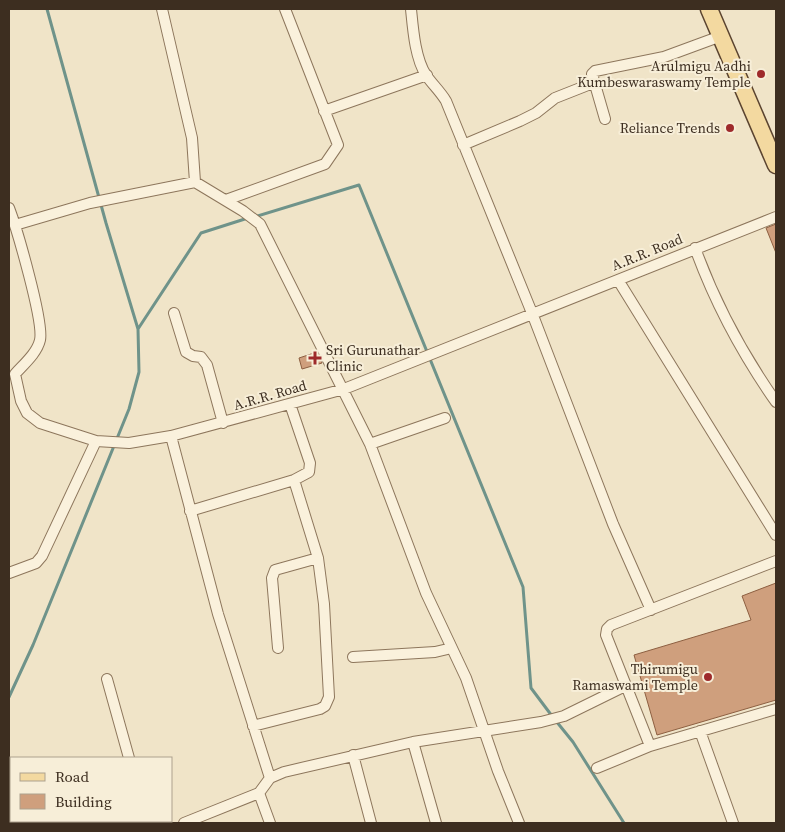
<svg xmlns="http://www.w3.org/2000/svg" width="785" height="832" viewBox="0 0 785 832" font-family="'Source Serif 4',serif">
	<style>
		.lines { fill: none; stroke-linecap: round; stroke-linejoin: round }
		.stream { stroke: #6f938a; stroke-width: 3 }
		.building { fill: #cf9f7d; stroke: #8d5f41 }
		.minor-casing { stroke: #8d765c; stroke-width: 12 }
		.primary-casing { stroke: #5b4430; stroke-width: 19 }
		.minor { stroke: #faf1dc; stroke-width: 10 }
		.primary { stroke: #f3d9a0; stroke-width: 16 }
		.poi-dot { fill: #9e2a2b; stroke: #f7eed8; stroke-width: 2 }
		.labels { text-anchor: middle; stroke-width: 4; stroke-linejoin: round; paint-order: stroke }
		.poi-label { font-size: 14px; fill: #3d2e20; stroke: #f7eed8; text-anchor: end }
		.street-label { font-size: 14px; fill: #3d2e20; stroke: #f7eed8 }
	</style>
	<rect width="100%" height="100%" fill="#f0e4c8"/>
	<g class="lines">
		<path class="stream" d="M 254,217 L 359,185 L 523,587 L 531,688 L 552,716
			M 138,329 L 201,233 L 248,218
			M 9,697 L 33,645 L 129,409 L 139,372 L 138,329 L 106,223 L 47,9
			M 556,721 L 573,742 L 624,823"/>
	</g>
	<path class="building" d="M 776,224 L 776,253 L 766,228 Z
		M 317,352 L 322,363 L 302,369 L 299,358 Z
		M 776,583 L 776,700 L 657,735 L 634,655 L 751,620 L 742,596 Z"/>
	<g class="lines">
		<defs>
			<path id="minor" d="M 162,9 L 192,138 L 195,182 L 243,211 L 260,224 L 370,444 L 426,593 L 466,678 L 498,771 L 519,823
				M 411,9 C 413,29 415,58 426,75 C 432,84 440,91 446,101 L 532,313 L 613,524 L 651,610
				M 324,111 L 427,75
				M 605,119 L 592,74 L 595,71 L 664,57 L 721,36
				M 463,145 L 520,121 L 536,113 L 555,98 L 593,83
				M 226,200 L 325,164 L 338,145 L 285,9
				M 9,208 C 17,229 44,322 40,340 C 37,353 24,364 15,374 L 21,401 L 27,413 L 40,423 L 96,441 L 129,443 L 171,436 L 344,389 L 776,217
				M 15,225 L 90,203 L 195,182
				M 695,248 C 715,303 743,355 776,402
				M 618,280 L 776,535
				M 174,313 L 186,352 L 193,356 L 201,357 L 207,365 L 223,423
				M 171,436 L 218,614 L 270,778
				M 370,444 L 445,418
				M 190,511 L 294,480 L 309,472 L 310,463 L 290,404
				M 776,561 L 611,625 L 607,629 L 606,635 L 650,746 L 776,709
				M 9,573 L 36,563 L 42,556 L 96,441
				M 278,648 L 272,578 L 275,570 L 318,558
				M 353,657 L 435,652 L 452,648
				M 107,679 L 129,758
				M 253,726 L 320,709 L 325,706 L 329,697 L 324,604 L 318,558 L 294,480
				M 700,731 L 733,823
				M 413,742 L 436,823
				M 353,755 L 371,823
				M 597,768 L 650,746
				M 259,793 L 270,823
				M 146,821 L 147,823
				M 184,823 L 259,793 L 270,778 L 284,772 L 413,742 L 541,722 L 564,716 L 625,686"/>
			<path id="primary" d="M 709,9 L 776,165"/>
		</defs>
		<use href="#minor" class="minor-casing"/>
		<use href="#primary" class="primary-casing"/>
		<use href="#minor" class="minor"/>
		<use href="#primary" class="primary"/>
	</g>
	<g class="poi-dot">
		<circle cx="761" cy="74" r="5"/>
		<circle cx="730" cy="128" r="5"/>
		<path d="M312.5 350.5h5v5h5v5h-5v5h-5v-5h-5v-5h5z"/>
		<circle cx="708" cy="677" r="5"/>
	</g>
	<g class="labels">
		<g class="poi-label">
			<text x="751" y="71">Arulmigu Aadhi<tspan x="751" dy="16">Kumbeswaraswamy Temple</tspan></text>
			<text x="720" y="133">Reliance Trends</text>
			<text x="326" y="355" text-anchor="start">Sri Gurunathar<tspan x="326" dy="16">Clinic</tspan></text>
			<text x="698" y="674">Thirumigu<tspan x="698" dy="16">Ramaswami Temple</tspan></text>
		</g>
		<g class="street-label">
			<text transform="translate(647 252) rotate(-22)" y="5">A.R.R. Road</text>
			<text transform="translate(270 395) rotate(-16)" y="5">A.R.R. Road</text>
		</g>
	</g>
	<rect width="785" height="832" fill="none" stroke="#3d2e20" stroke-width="20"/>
	<rect x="10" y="757" width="162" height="65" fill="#f7eed8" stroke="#ada18e"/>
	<rect x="20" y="773" width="25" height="8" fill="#f3d9a0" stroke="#ada18e"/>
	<text x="55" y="782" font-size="15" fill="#3d2e20">Road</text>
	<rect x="20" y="794" width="25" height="15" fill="#cf9f7d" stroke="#ada18e"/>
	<text x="55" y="807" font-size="15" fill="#3d2e20">Building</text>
</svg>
